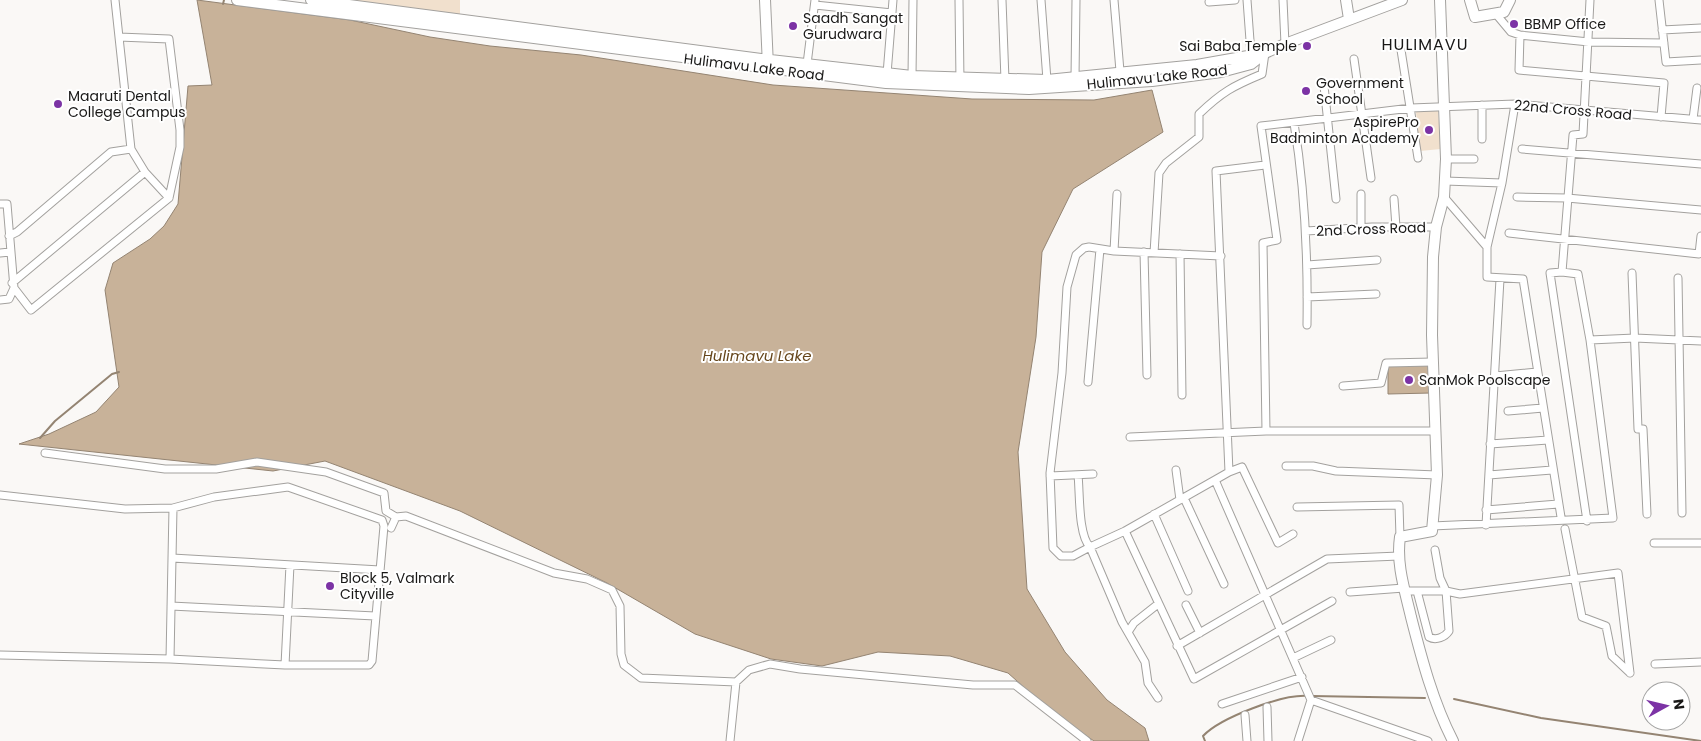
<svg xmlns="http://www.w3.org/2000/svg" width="1701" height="741" viewBox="0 0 1701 741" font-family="Poppins,sans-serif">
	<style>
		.green { fill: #f1e0cd }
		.water { fill: #c8b299; stroke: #948472 }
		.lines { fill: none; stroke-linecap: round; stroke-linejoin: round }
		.stream { stroke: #948472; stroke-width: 2 }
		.street-casing { stroke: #a3a19e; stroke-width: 9 }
		.secondary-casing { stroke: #a3a19e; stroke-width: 12 }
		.street { stroke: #fff; stroke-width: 7 }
		.secondary { stroke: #fff; stroke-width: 10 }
		.poi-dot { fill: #7c33a5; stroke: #fff; stroke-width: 2 }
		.labels { text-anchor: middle; stroke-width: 4; stroke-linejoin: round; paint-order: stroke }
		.poi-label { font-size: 14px; fill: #191817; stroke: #fff; text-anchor: start }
		.street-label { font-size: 14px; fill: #191817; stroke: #fff }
		.water-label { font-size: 15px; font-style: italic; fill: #66461b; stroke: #fff }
		.quarter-label { font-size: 16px; letter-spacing: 1px; fill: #191817; stroke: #fff }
	</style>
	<rect width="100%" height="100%" fill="#faf8f6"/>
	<path class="green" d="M 345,0 L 460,0 L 460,15 Z
		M 1438,110 L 1441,149 L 1420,151 L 1416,112 Z"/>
	<path class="water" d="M 197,0 L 350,20 L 430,37 L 490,46 L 581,55 L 773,85 L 972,99 L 1094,100 L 1152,90 L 1163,132 L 1073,189 L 1042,252 L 1036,337 L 1018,452 L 1027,589 L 1065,652 L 1107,700 L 1145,728 L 1149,741 L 1094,741 L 1053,713 L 1008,673 L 950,656 L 878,652 L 822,666 L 771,659 L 695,634 L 607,583 L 460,511 L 325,461 L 273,471 L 19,444 L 49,434 L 96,412 L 119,387 L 105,290 L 113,263 L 150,239 L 164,226 L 178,204 L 188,86 L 212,85 Z
		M 1430,364 L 1431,393 L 1388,394 L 1388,366 Z"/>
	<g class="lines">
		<path class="stream" d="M 223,4 L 224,0
			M 40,438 L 55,421 L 112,374 L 119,372
			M 1312,696 L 1425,698
			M 1454,699 L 1541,718 L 1701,741
			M 1205,741 L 1203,736 C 1220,718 1282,694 1308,696"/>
		<defs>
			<path id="street" d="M 959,0 L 960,82
				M 1002,0 L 1005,80
				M 1041,0 L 1047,80
				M 1114,0 L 1121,83
				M 1247,0 L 1251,54
				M 1283,0 L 1285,44
				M 1659,0 L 1666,62 L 1701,60
				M 1209,2 L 1235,0
				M 815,5 L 892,13
				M 1496,14 L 1511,32 L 1520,35 L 1589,42 L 1664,43
				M 1662,30 L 1701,28
				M 1520,35 L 1519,70 L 1664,83 L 1661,117
				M 119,37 L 169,39 L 180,130 L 180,147 L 169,198
				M 1401,50 L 1418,158
				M 1354,59 L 1371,178
				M 807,64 L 815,0
				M 887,74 L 893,0
				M 912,76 L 913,0
				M 1075,78 L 1076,0
				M 1324,86 L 1336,199
				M 1515,104 L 1502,183 L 1487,247 L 1487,277 L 1523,279 L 1561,517
				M 1482,105 L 1482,139
				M 1693,119 L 1697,88
				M 1294,123 C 1305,190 1308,257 1307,325
				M 1522,149 L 1701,164
				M 1446,159 L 1474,159
				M 1265,165 L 1216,171 L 1229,472 L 1125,531 L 1194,679 L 1332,601
				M 1445,181 L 1502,183
				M 1444,197 L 1487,247
				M 1517,197 L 1567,198 L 1701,210
				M 1394,199 L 1396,227
				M 0,204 L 7,204 L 14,288 L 9,299 L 0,300
				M 1361,228 L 1361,194
				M 1306,231 L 1372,227 L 1436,227
				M 1509,233 L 1699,254 L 1701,236
				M 9,236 L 17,232 L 111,152 L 131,149
				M 1114,251 L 1117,194
				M 1144,252 L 1147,375
				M 0,253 L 10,252
				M 1154,253 L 1159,173 L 1166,163 L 1199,137 L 1199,114 C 1222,92 1233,86 1262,74 L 1265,53
				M 1180,254 L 1182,395
				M 1307,265 L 1377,260
				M 1562,272 L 1550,273 L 1587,521
				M 1632,273 L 1638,429 L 1643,429 L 1647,514
				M 1678,278 L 1682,513
				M 12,283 L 145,172
				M 14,288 L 31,310 L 169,198 L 145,172 L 131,149 L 115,0
				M 1307,297 L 1376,294
				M 1590,340 L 1635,338 L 1701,341
				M 1495,376 L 1537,372
				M 1088,382 L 1100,249
				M 1343,386 L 1381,383 L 1386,363 L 1433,362
				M 1508,411 L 1543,408
				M 1266,431 L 1263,243 L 1277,240 L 1261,126 L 1411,108 L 1515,104 L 1701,120
				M 1130,437 L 1266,431 L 1435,431
				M 1490,444 L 1548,440
				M 45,453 L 165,469 L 216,469 L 257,462 L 326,472 L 384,493 L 386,511 L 396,517
				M 1286,466 L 1313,466 L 1336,471 L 1437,475
				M 1176,470 L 1180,500
				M 1229,472 L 1242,467 L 1278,543 L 1293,534
				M 1078,475 C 1080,493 1078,535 1090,547 L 1073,556 L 1061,556 L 1053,548 L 1050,473 L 1062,373 L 1067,287 L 1076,255 L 1084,248 L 1089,247 L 1114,251 L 1221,256
				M 1489,475 L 1552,470
				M 1050,476 L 1093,474
				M 1215,480 L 1311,700 L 1298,741
				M 0,495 L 125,509 L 173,508 L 170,659
				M 1184,498 L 1224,584
				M 1297,507 L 1399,505 L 1400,537
				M 1486,510 L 1558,504
				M 1154,514 L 1188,591
				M 1486,525 L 1500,279
				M 1432,526 L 1613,518 L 1590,340 L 1578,274 L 1562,272 L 1573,135 L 1583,134 L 1590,0
				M 391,528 L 396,517 L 406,516 L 554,573 L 587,579 L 612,590 L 620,606 L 621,654 L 624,665 L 641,678 L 736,682 L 749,670 L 770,664 L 800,669 L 973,685 L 1015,685 L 1087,741
				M 1565,529 L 1582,617 L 1606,626 L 1612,656 L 1630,673
				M 1125,531 L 1090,547 L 1122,622 L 1145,662 L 1148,683 L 1158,698
				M 1654,543 L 1701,543
				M 1435,550 L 1440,578 L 1446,591 L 1460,594 L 1618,573 L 1630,673
				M 172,558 L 380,570
				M 1405,591 L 1446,591 L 1449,631 C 1445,637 1436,641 1429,637 L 1417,591
				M 1350,592 L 1404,588
				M 1186,605 L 1200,633
				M 171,606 L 375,616
				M 1128,632 L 1134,623 L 1158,604
				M 1177,646 L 1327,559 L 1399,556
				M 0,655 L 170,659 L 285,665 L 369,665 L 372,661 L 384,526 L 382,520 L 288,487 L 214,497 L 173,508
				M 1293,658 L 1331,640
				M 1655,664 L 1701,662
				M 285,665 L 290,565
				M 1311,700 L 1428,741
				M 1222,704 L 1302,677
				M 1267,707 L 1268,741
				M 1245,715 L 1247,741
				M 730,741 L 736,682"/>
			<path id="secondary" d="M 237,0 L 886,83 L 1029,89 L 1152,81 L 1221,72 L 1251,64 L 1265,53 L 1285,44 L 1402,0
				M 311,0 L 761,59 L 912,76 L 1047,80 L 1197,65 L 1265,53
				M 765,0 L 768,66
				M 1346,0 L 1349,19
				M 1440,0 L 1446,159 L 1444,197 L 1436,227 L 1433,257 L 1432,335 L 1437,475 L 1432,531 L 1400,537 C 1396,564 1405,591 1411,617 C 1422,660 1433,702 1453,741
				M 1470,0 L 1475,17 L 1504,12 L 1510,0"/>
		</defs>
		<use href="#street" class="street-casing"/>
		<use href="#secondary" class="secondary-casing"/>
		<use href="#street" class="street"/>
		<use href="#secondary" class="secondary"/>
	</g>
	<g class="poi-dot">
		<circle cx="1514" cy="24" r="5"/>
		<circle cx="793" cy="26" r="5"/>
		<circle cx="1307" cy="46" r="5"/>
		<circle cx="1306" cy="91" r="5"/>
		<circle cx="58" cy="104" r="5"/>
		<circle cx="1429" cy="130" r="5"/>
		<circle cx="1409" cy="380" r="5"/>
		<circle cx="330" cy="586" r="5"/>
	</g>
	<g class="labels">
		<g class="poi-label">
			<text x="803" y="23">Saadh Sangat<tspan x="803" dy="16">Gurudwara</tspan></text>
			<text x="1524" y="29">BBMP Office</text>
			<text x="1297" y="51" text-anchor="end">Sai Baba Temple</text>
			<text x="1316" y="88">Government<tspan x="1316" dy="16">School</tspan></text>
			<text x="68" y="101">Maaruti Dental<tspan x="68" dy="16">College Campus</tspan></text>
			<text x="1419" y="127" text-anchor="end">AspirePro<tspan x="1419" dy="16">Badminton Academy</tspan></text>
			<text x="1419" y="385">SanMok Poolscape</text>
			<text x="340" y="583">Block 5, Valmark<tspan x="340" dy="16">Cityville</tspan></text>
		</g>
		<g class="street-label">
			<text transform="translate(754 67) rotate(7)" y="5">Hulimavu Lake Road</text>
			<text transform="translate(1157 77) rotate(-6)" y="5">Hulimavu Lake Road</text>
			<text transform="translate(1573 110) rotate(5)" y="5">22nd Cross Road</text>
			<text transform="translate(1371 229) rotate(-2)" y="5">2nd Cross Road</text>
		</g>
		<g class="water-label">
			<text x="757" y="361">Hulimavu Lake</text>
		</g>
		<g class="quarter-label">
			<text x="1425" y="50">HULIMAVU</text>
		</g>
	</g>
	<g transform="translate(1666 706) rotate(82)"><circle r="24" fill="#ffffff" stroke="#a3a3a2"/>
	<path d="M0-4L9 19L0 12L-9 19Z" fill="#7c33a5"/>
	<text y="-8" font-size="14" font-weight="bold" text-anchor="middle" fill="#191817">N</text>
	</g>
</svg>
